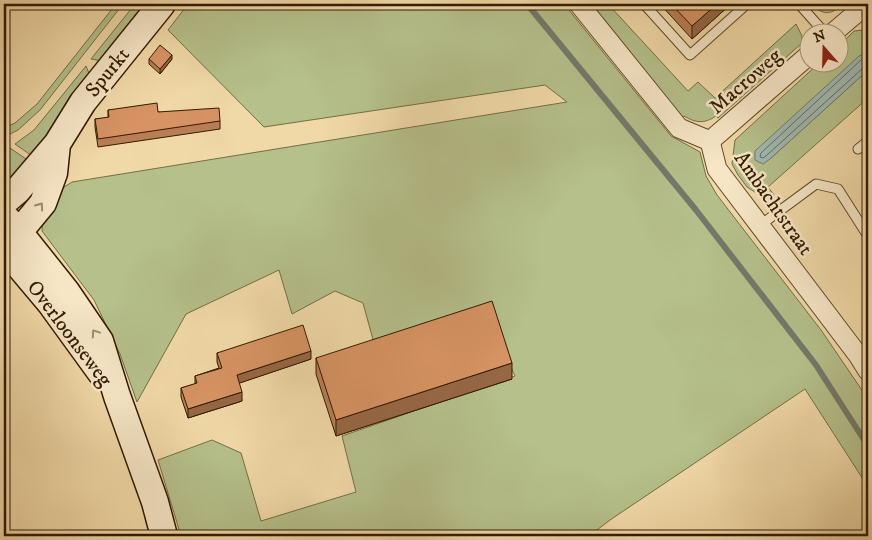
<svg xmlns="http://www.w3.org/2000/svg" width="872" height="540" viewBox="0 0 872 540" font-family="'IM FELL DW Pica',serif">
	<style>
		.green { fill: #b5c08b; stroke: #746d46 }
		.water { fill: #9eb8b1; stroke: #73796b }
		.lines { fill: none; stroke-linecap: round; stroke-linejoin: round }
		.shore { stroke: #686959; stroke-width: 1 }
		.stream { stroke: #73796b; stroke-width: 6 }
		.lane-casing { stroke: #624a2a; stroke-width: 11 }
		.street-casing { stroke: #624a2a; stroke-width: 21 }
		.secondary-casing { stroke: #321a01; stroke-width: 29 }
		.lane { stroke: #f6e6c6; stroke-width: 9 }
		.street { stroke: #f6e6c6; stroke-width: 19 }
		.secondary { stroke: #f6e6c6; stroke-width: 26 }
		.wall { fill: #b97e55; stroke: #321a01 }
		.shaded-wall { fill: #966745; stroke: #321a01 }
		.building { fill: #d79363; stroke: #321a01 }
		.oneway { stroke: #9e8a6d }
		.labels { text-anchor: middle; stroke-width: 5; stroke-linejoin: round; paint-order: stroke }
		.street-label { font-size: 21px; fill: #321a01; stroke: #f6e6c6 }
	</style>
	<rect width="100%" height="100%" fill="#f1d9a7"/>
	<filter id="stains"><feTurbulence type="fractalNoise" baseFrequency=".004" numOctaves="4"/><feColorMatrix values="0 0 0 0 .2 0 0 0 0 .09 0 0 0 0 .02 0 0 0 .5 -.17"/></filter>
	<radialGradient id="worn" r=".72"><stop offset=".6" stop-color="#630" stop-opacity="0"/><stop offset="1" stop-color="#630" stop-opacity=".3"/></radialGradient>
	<path class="green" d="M 116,4 L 123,4 L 40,110 L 18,130 L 4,137 L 4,128 L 15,123 L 37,104 Z
		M 135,4 L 147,4 L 102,61 L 91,59 Z
		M 188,4 L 564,4 L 671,136 L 700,152 L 706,176 L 717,195 L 821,330 L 868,399 L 868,487 L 805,389 L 610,520 L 589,536 L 181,536 L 158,460 L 212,440 L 241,453 L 261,521 L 356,492 L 342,436 L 515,376 L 489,320 L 375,347 L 363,303 L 335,291 L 292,314 L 279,270 L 186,314 L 137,402 L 120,354 L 94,300 L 42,231 L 44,207 L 58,191 L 72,182 L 567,102 L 545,85 L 264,127 L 168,30 Z
		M 596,4 L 608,4 L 688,91 L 698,82 L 715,98 L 796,24 L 802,36 L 802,43 L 718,118 L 716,116 C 704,124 696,123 684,116 L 683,118 L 597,11 Z
		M 819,4 L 843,4 C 833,13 827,16 815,8 Z
		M 863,30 L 868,32 L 868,53 L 770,159 L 868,70 L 868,98 L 768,187 L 774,195 L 758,194 L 747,187 L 738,175 L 732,164 L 735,140 L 819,63 L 840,62 L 840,45 L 854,31 Z
		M 86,66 L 90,76 L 35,158 L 15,144 L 34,130 Z
		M 7,146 L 32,163 L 18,177 L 4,184 L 4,147 Z"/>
	<path class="water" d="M 868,53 L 868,70 L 770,159 L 763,164 L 755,160 L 755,151 L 859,56 Z"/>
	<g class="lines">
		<path class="shore" d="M 868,58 L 861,60 L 761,153 L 760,157 L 763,158 L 767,155 L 863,68 L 868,66"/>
		<path class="stream" d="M 527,4 L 696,210 L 816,365 L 868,446"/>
		<defs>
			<path id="lane" d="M 644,4 L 690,55 L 747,4
				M 799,4 L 824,32
				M 858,149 L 868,141
				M 759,226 L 816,184 L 838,189 L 868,236"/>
			<path id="street" d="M 579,4 L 679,128 L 710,141 L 717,169 L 858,355 L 868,371
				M 834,32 L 867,4
				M 710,141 L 810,54"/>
			<path id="secondary" d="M 4,202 L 17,191 L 57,144 L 83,102 L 162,4
				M 4,216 L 19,232 L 66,291 L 100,341 L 117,396 L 155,502 L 164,536
				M 4,234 L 19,232 L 43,203 L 54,173 L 57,144
				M 4,248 L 51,304 L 104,377"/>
		</defs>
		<use href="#lane" class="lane-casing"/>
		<use href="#street" class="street-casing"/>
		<use href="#secondary" class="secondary-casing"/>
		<use href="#lane" class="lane"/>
		<use href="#street" class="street"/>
		<use href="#secondary" class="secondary"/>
	</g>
	<path class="wall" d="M 660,4 L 731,4 L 692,39 Z
		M 149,59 L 172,59 L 160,74 L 149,64 Z
		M 108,110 L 158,112 L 220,121 L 220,129 L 98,147 L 95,127 L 95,119 L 108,118 Z
		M 217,353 L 311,359 L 239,383 L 242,401 L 188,418 L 181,397 L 181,388 L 195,384 L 195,376 L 219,368 L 217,362 Z
		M 316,358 L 512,379 L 336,436 L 316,374 Z"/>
	<path class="shaded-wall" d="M 717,4 L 731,4 L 692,39 L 692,26 Z
		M 172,55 L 172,59 L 160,74 L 160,69 Z
		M 311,351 L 311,359 L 237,384 L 237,375 Z
		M 512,363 L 512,379 L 336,436 L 336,420 Z
		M 242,392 L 242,401 L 188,418 L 188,409 Z"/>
	<path class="building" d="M 671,4 L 717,4 L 692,26 Z
		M 160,45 L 172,55 L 160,69 L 149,59 Z
		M 157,103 L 158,112 L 219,108 L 220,121 L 98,139 L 95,119 L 109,117 L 108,110 Z
		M 492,301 L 512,363 L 336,420 L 316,358 Z
		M 303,325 L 311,351 L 237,375 L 242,392 L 188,409 L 181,388 L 197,383 L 195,376 L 222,368 L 217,353 Z"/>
	<defs><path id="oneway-chevron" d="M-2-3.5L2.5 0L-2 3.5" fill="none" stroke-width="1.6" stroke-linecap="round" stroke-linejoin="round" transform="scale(1.25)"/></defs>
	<g class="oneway">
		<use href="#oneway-chevron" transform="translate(40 206) rotate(-55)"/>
		<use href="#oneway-chevron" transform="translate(95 333) rotate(-124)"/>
	</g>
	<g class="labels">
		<g class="street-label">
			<text transform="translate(107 72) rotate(-51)" y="7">Spurkt</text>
			<text transform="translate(745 81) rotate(-41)" y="7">Macroweg</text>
			<text transform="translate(774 203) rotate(55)" y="7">Ambachtstraat</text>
			<text transform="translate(70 333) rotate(53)" y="7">Overloonseweg</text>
		</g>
	</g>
	<rect width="872" height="540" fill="none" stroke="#f1d9a7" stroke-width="20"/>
	<rect x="5" y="5" width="862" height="530" fill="none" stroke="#321a01" stroke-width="2.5"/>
	<rect x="10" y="10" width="852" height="520" fill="none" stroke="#321a01"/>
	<g transform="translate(824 48) rotate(340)"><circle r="24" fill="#f6e6c6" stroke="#a89477"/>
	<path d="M0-4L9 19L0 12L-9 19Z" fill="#8f2418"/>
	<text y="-8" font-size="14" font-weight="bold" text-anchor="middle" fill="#321a01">N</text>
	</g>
	<rect width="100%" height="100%" filter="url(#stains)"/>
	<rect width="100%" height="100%" fill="url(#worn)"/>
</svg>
